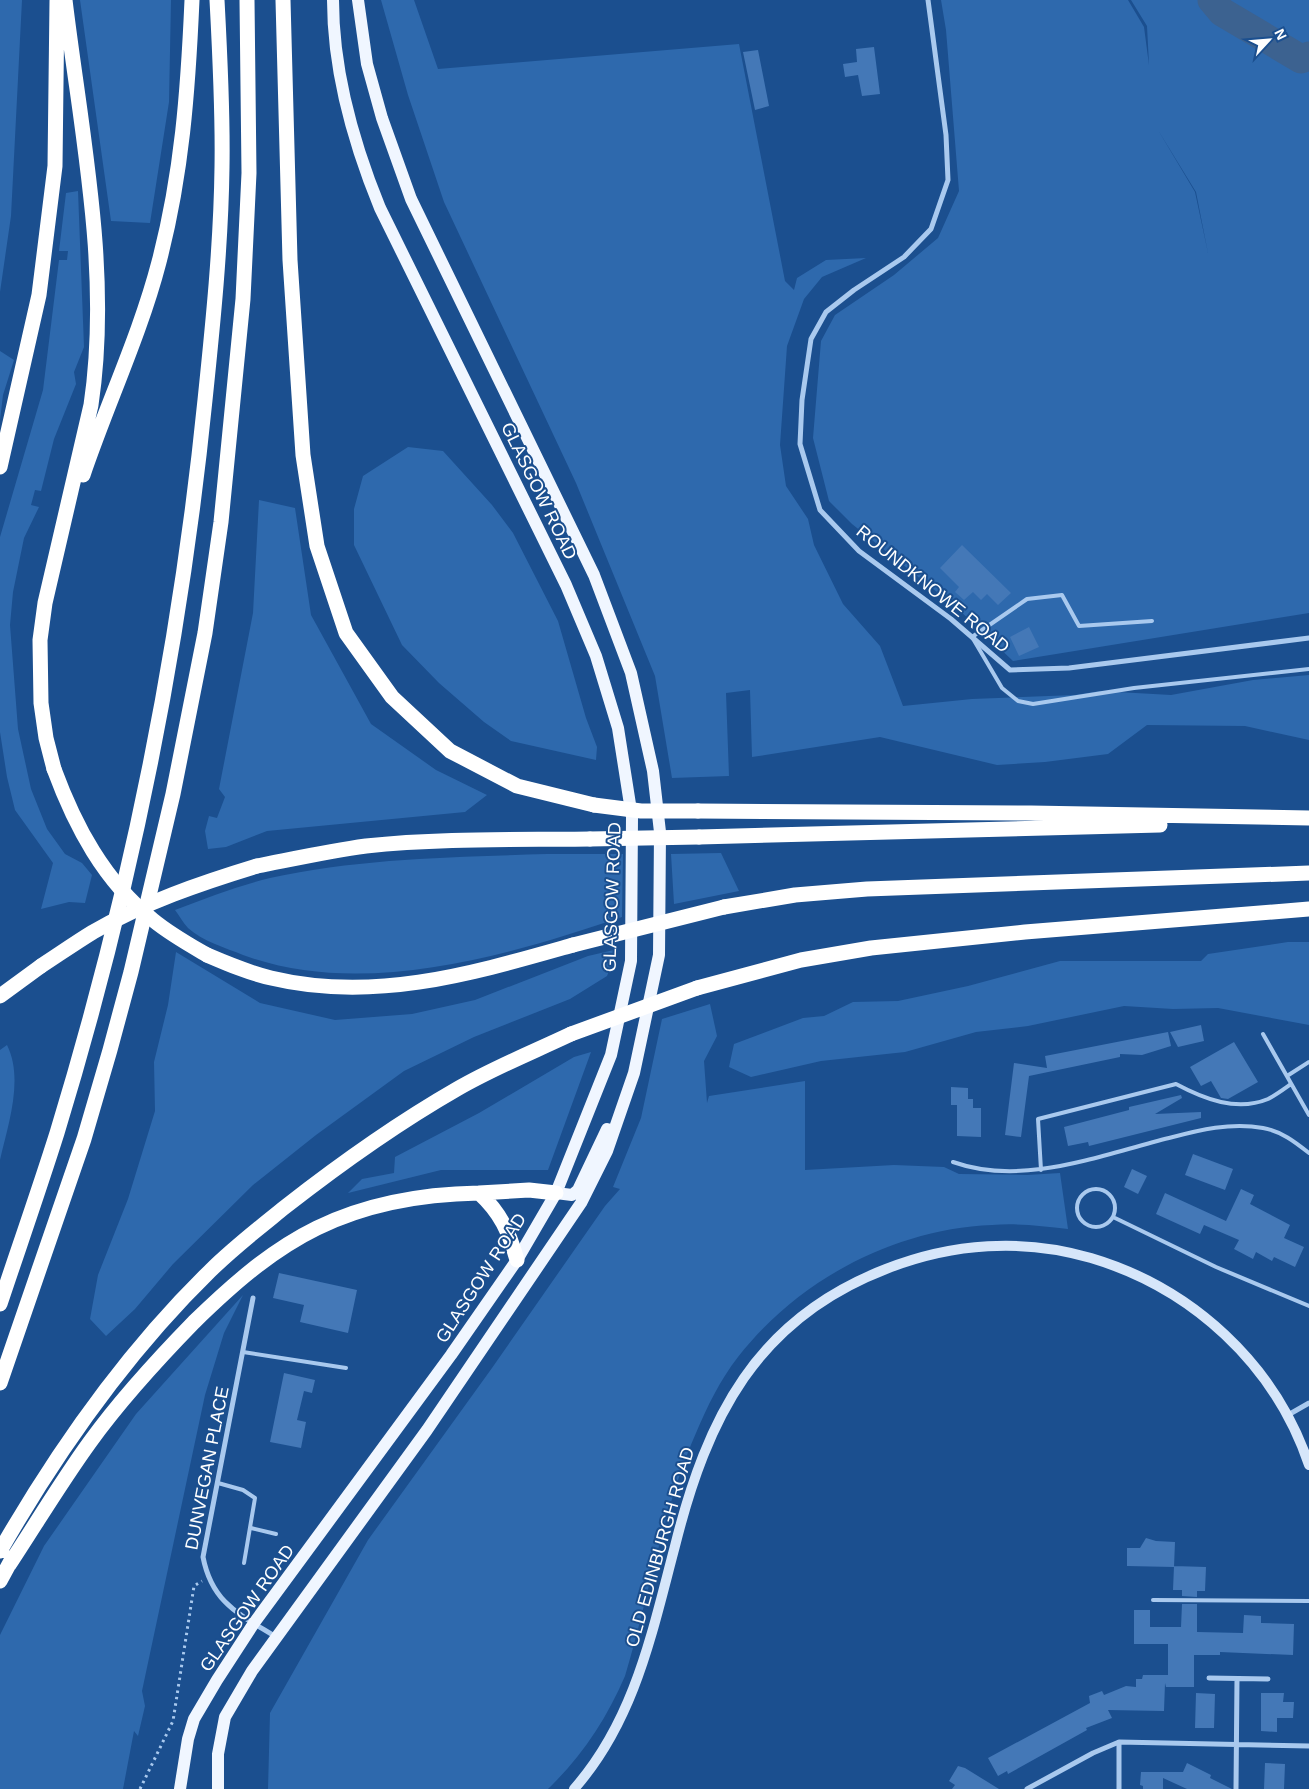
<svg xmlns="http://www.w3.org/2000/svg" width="1309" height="1789" viewBox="0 0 1309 1789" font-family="Arial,sans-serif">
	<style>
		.green { fill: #2e69ad; fill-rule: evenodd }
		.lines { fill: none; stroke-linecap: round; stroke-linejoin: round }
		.river { stroke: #3c6290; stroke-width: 29 }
		.building { fill: #4478b7 }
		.path { stroke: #a9c9ee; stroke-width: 3; stroke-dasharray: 2.5 4; stroke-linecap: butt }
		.service { stroke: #a9c9ee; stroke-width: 4 }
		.minor { stroke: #a9c9ee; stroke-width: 5 }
		.secondary { stroke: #d6e6fa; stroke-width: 10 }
		.primary { stroke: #f0f6ff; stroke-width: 12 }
		.motorway { stroke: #fff; stroke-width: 15 }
		.motorway-bridge { stroke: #fff; stroke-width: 15 }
		.labels { text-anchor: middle; stroke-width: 4; stroke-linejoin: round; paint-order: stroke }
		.street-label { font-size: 18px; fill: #fff; stroke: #1b4f8f }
	</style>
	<rect width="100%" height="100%" fill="#1b4f8f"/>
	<path class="green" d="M 0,0 L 22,0 L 11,216 L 0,292 Z
		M 80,0 L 171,0 L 169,102 L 150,223 L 111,221 Z
		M 381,0 L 414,0 L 438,69 L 739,44 L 785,281 L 794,290 L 797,278 L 826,260 L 866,258 L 822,277 L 804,299 L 787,346 L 780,445 L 786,486 L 808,519 L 814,545 L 843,604 L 880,646 L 903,706 L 972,699 L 1075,695 L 1100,691 L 1171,695 L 1253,680 L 1309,675 L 1309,740 L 1245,726 L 1147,725 L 1108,754 L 1045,762 L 997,765 L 880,737 L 752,757 L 750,690 L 726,693 L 729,776 L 672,778 L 655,676 L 576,483 L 444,202 L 408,95 Z
		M 941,0 L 1128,0 L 1144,27 L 1149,65 L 1147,26 L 1131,0 L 1309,0 L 1309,613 L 1013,661 L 957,608 L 852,524 L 829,501 L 813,438 L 821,341 L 835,315 L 894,275 L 938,238 L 959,191 L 946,30 ZM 1158,130 L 1196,192 L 1208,253 L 1195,192 Z
		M 78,191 L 84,347 L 74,372 L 76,384 L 54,439 L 41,491 L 35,490 L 31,505 L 39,507 L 24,538 L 13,592 L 10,625 L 18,729 L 31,789 L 47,829 L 65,854 L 82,863 L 92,875 L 85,903 L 69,902 L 41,909 L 53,863 L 15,810 L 7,777 L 0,732 L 0,537 L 43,390 L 59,260 L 67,260 L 68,251 L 59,251 L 66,193 Z
		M 0,351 L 14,360 L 3,395 L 0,420 Z
		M 408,447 L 443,451 L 492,505 L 513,533 L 558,621 L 586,718 L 597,747 L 596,760 L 511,741 L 484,722 L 439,683 L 402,645 L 354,545 L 354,509 L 363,476 Z
		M 259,500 L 295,508 L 311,615 L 371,724 L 436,770 L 487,795 L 465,812 L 267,831 L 226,847 L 208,849 L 205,831 L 209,816 L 217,818 L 225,797 L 219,789 L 253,613 Z
		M 721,853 L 739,891 L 674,904 L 671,854 Z
		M 547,854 L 623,854 L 622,917 C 507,956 361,999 243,955 C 226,948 202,941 188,928 C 183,923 179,915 175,910 C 206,898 237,886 270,878 C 361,858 454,857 547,854 Z
		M 1288,942 L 1309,942 L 1309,1025 L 1218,1008 L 1173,1009 L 1124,1006 L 1028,1026 L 976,1032 L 905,1052 L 821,1061 L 751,1077 L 729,1067 L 734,1044 L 803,1018 L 824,1016 L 853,1002 L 898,1001 L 968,986 L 1060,961 L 1201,961 L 1208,954 Z
		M 618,949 L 607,976 L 570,999 L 474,1037 L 404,1071 L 316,1135 L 253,1185 L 173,1264 L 135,1309 L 106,1336 L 90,1319 L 98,1275 L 128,1199 L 155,1111 L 154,1062 L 168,1005 L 176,952 L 260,1003 L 335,1020 L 412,1014 L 475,1000 L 588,956 Z
		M 710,1004 L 717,1036 L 704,1061 L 707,1103 L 709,1096 L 805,1081 L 805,1170 L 894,1165 L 944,1167 L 959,1174 L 1027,1175 L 1060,1173 L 1068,1229 C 1042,1226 1017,1223 992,1225 C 894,1229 798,1280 738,1357 C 720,1380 707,1407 696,1433 C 663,1508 649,1597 625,1676 C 606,1720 582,1756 548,1789 L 268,1789 L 270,1713 L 368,1540 L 492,1368 L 605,1206 L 620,1189 L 613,1187 L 641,1118 L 662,1019 Z
		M 7,1045 C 24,1079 8,1125 0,1160 L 0,1050 Z
		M 591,1052 L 548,1170 L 441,1170 L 348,1193 L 362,1179 L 394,1173 L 395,1157 L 479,1113 L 574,1057 Z
		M 243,1295 L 224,1333 L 205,1395 L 142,1691 L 145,1706 L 138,1736 L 134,1731 L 123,1789 L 0,1789 L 0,1635 L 44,1546 L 136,1414 Z"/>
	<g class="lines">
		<path class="river" d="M 1212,0 L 1222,12 L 1301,59 L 1309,56"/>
	</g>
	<path class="building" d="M 874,47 L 880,94 L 862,96 L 858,75 L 845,77 L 843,64 L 857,62 L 856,49 Z
		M 758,50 L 769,106 L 755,110 L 743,52 Z
		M 962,545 L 1011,593 L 998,605 L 987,594 L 981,600 L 973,592 L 964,600 L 955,592 L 959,587 L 940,568 Z
		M 1029,627 L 1039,647 L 1019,656 L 1010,637 Z
		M 1201,1025 L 1204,1041 L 1178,1047 L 1170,1032 Z
		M 1168,1032 L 1171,1046 L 1142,1055 L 1120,1054 L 1120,1057 L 1029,1076 L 1021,1137 L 1005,1135 L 1014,1063 L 1047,1068 L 1045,1056 Z
		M 1234,1042 L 1258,1082 L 1228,1099 L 1221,1098 L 1211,1081 L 1201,1086 L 1190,1067 Z
		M 951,1087 L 968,1088 L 968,1099 L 973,1099 L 973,1108 L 981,1108 L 981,1137 L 957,1136 L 957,1105 L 951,1105 Z
		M 1181,1095 L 1182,1098 L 1155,1114 L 1201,1112 L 1201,1118 L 1089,1146 L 1088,1142 L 1068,1146 L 1064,1127 L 1129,1110 L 1129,1107 Z
		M 1193,1154 L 1233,1169 L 1225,1190 L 1185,1175 Z
		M 1132,1169 L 1147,1176 L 1138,1194 L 1124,1187 Z
		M 1241,1189 L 1254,1195 L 1250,1204 L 1290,1225 L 1284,1238 L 1304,1247 L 1295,1267 L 1274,1257 L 1272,1261 L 1256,1252 L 1253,1259 L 1234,1249 L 1239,1240 L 1204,1225 L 1200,1234 L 1156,1214 L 1165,1193 L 1226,1221 Z
		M 279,1273 L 357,1290 L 348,1333 L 300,1322 L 304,1305 L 273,1298 Z
		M 284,1373 L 315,1380 L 312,1393 L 304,1391 L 297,1420 L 306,1422 L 301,1448 L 270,1442 Z
		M 1146,1538 L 1156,1541 L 1175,1542 L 1174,1567 L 1127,1566 L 1127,1548 L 1140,1548 Z
		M 1174,1566 L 1206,1567 L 1205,1591 L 1197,1591 L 1197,1597 L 1182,1596 L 1182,1590 L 1173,1590 Z
		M 1182,1604 L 1197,1604 L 1197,1632 L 1243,1633 L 1244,1615 L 1261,1616 L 1261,1623 L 1294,1624 L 1293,1655 L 1220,1652 L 1220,1655 L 1194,1655 L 1194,1687 L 1166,1687 L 1165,1683 L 1164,1711 L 1108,1710 L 1112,1718 L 1086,1728 L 1087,1730 L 1008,1774 L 1007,1771 L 998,1776 L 988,1758 L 1090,1703 L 1089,1696 L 1102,1691 L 1104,1695 L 1126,1686 L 1136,1687 L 1136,1679 L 1142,1679 L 1143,1675 L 1168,1675 L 1168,1644 L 1134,1644 L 1134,1610 L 1150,1610 L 1150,1627 L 1181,1627 Z
		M 1196,1693 L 1215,1694 L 1214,1728 L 1195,1728 Z
		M 1261,1693 L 1284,1693 L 1283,1702 L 1294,1702 L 1293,1718 L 1277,1718 L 1277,1732 L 1261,1731 Z
		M 1187,1763 L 1211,1775 L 1210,1778 L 1232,1789 L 1187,1789 L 1163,1778 L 1163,1789 L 1143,1789 L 1143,1786 L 1140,1785 L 1141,1772 L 1183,1772 Z
		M 1265,1763 L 1285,1764 L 1284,1789 L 1264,1789 Z
		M 958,1766 L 965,1768 L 999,1789 L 952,1789 L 955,1785 L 949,1781 Z"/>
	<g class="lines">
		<path class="path" d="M 140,1789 L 173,1721 L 194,1586 L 202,1581"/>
		<path class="service" d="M 1152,621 L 1079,626 L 1062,595 L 1027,599 L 972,637 L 1002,688 L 1018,701 L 1033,704 L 1134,688 L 1309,669
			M 1263,1034 L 1309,1115
			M 1287,1076 L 1309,1062
			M 953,1162 C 1023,1187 1100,1155 1169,1138 C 1199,1130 1231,1122 1263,1128 C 1281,1131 1295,1142 1309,1153
			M 1041,1170 L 1038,1119 L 1176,1084 C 1204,1099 1237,1112 1268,1099 C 1276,1095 1284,1089 1291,1084
			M1077 1208a19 19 0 1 1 38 0a19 19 0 1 1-38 0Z
			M 1113,1217 L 1216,1267 L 1309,1306
			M 243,1352 L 346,1368
			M 218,1483 L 243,1490 L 255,1498 L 244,1563
			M 251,1528 L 276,1534
			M 1153,1600 L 1309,1601"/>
		<path class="minor" d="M 928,0 L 946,135 L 948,180 L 931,229 L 904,257 L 854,290 L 826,312 L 811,339 L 802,400 L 800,444 L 820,510 L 859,551 L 951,619 L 1010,670 L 1069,668 L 1309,638
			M 253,1298 L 203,1557 C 212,1603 239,1614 276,1637
			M 1288,1415 L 1309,1403
			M 1209,1678 L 1268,1679
			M 1119,1742 L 1119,1789
			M 1027,1789 L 1093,1753 L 1119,1742 L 1309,1746
			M 1236,1789 L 1237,1679"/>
		<path class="secondary" d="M 574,1789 C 635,1720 652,1632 675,1546 C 707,1418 756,1319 886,1269 C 952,1243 1023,1238 1091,1258 C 1192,1288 1275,1364 1309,1465"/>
		<path class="primary" d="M 556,1193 L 572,1195 L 578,1190 L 607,1129
			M 180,1789 L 188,1739 L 194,1719 L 217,1680 L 254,1623 L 451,1355 L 517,1260 L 556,1193 L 611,1055 L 631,961 L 632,817 L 618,728 L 596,656 L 566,585 L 380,208 C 353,142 333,72 333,0
			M 218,1789 L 218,1754 L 225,1717 L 252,1671 L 427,1430 L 581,1203 L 607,1151 L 634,1073 L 659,955 L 660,832 L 653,771 L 631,673 L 594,575 L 411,199 L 382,118 L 367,64 L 358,0"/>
		<path class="motorway" d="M 283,0 L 290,260 L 303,455 L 317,546 L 346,633 L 392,697 L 450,751 L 517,786 L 594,805
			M 0,467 L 39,295 L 55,166 L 57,1
			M 83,475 C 107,404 140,335 159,262 C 182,174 188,91 192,0
			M 54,769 L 46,738 L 41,703 L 40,640 L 45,603 L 91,405 C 111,271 81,133 65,0
			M 698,811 L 1031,813 L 1309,818
			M 699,837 L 1160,825
			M 257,866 C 293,859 329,851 366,846 C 440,838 516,840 590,839
			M 724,907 L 795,895 L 867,889 L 1309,873
			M 207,955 C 228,964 249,973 271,978 C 375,1003 474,973 573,945
			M 697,988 L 801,960 L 871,948 L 1025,932 L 1309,909
			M 0,996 L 41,966
			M 479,1193 L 529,1190 L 556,1193
			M 0,1304 C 19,1247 39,1190 57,1133 C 130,894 180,648 205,400 C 213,323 221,245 222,167 C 223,111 220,56 217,0
			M 0,1383 L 84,1139 L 110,1050 L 131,972 L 173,794 L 205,633 L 221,522 L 243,299 L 249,173 L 247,0
			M 0,1551 C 58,1450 126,1353 210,1271 C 233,1248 259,1228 285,1207 C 340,1164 396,1124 457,1089 C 493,1068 533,1052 571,1034
			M 9,1565 C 36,1524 61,1482 90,1442 C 121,1399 157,1360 194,1322 C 231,1286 270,1251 317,1228 C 368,1203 422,1194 479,1193 C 501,1213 509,1232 517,1260
			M 0,1581 L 13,1557"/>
		<path class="motorway-bridge" d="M 54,769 C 75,826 104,881 153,920 C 170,934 188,944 207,955
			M 594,805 L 641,811 L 698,811
			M 590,839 L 699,837
			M 573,945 L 724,907
			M 41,966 C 58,955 75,943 93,932 C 143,903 201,883 257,866
			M 571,1034 L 697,988"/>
	</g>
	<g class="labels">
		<g class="street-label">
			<text transform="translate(539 491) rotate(64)" y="6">GLASGOW ROAD</text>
			<text transform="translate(933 589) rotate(39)" y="6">ROUNDKNOWE ROAD</text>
			<text transform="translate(612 897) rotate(-88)" y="6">GLASGOW ROAD</text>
			<text transform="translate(481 1278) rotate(-57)" y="6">GLASGOW ROAD</text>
			<text transform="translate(207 1468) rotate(-79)" y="6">DUNVEGAN PLACE</text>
			<text transform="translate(660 1547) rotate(-74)" y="6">OLD EDINBURGH ROAD</text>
			<text transform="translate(247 1608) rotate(-55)" y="6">GLASGOW ROAD</text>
		</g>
	</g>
	<g transform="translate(1269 40) rotate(64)" stroke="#1b4f8f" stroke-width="4" paint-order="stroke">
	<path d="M0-4L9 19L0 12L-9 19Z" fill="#ffffff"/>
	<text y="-8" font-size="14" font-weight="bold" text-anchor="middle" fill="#ffffff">N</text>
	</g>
</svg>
